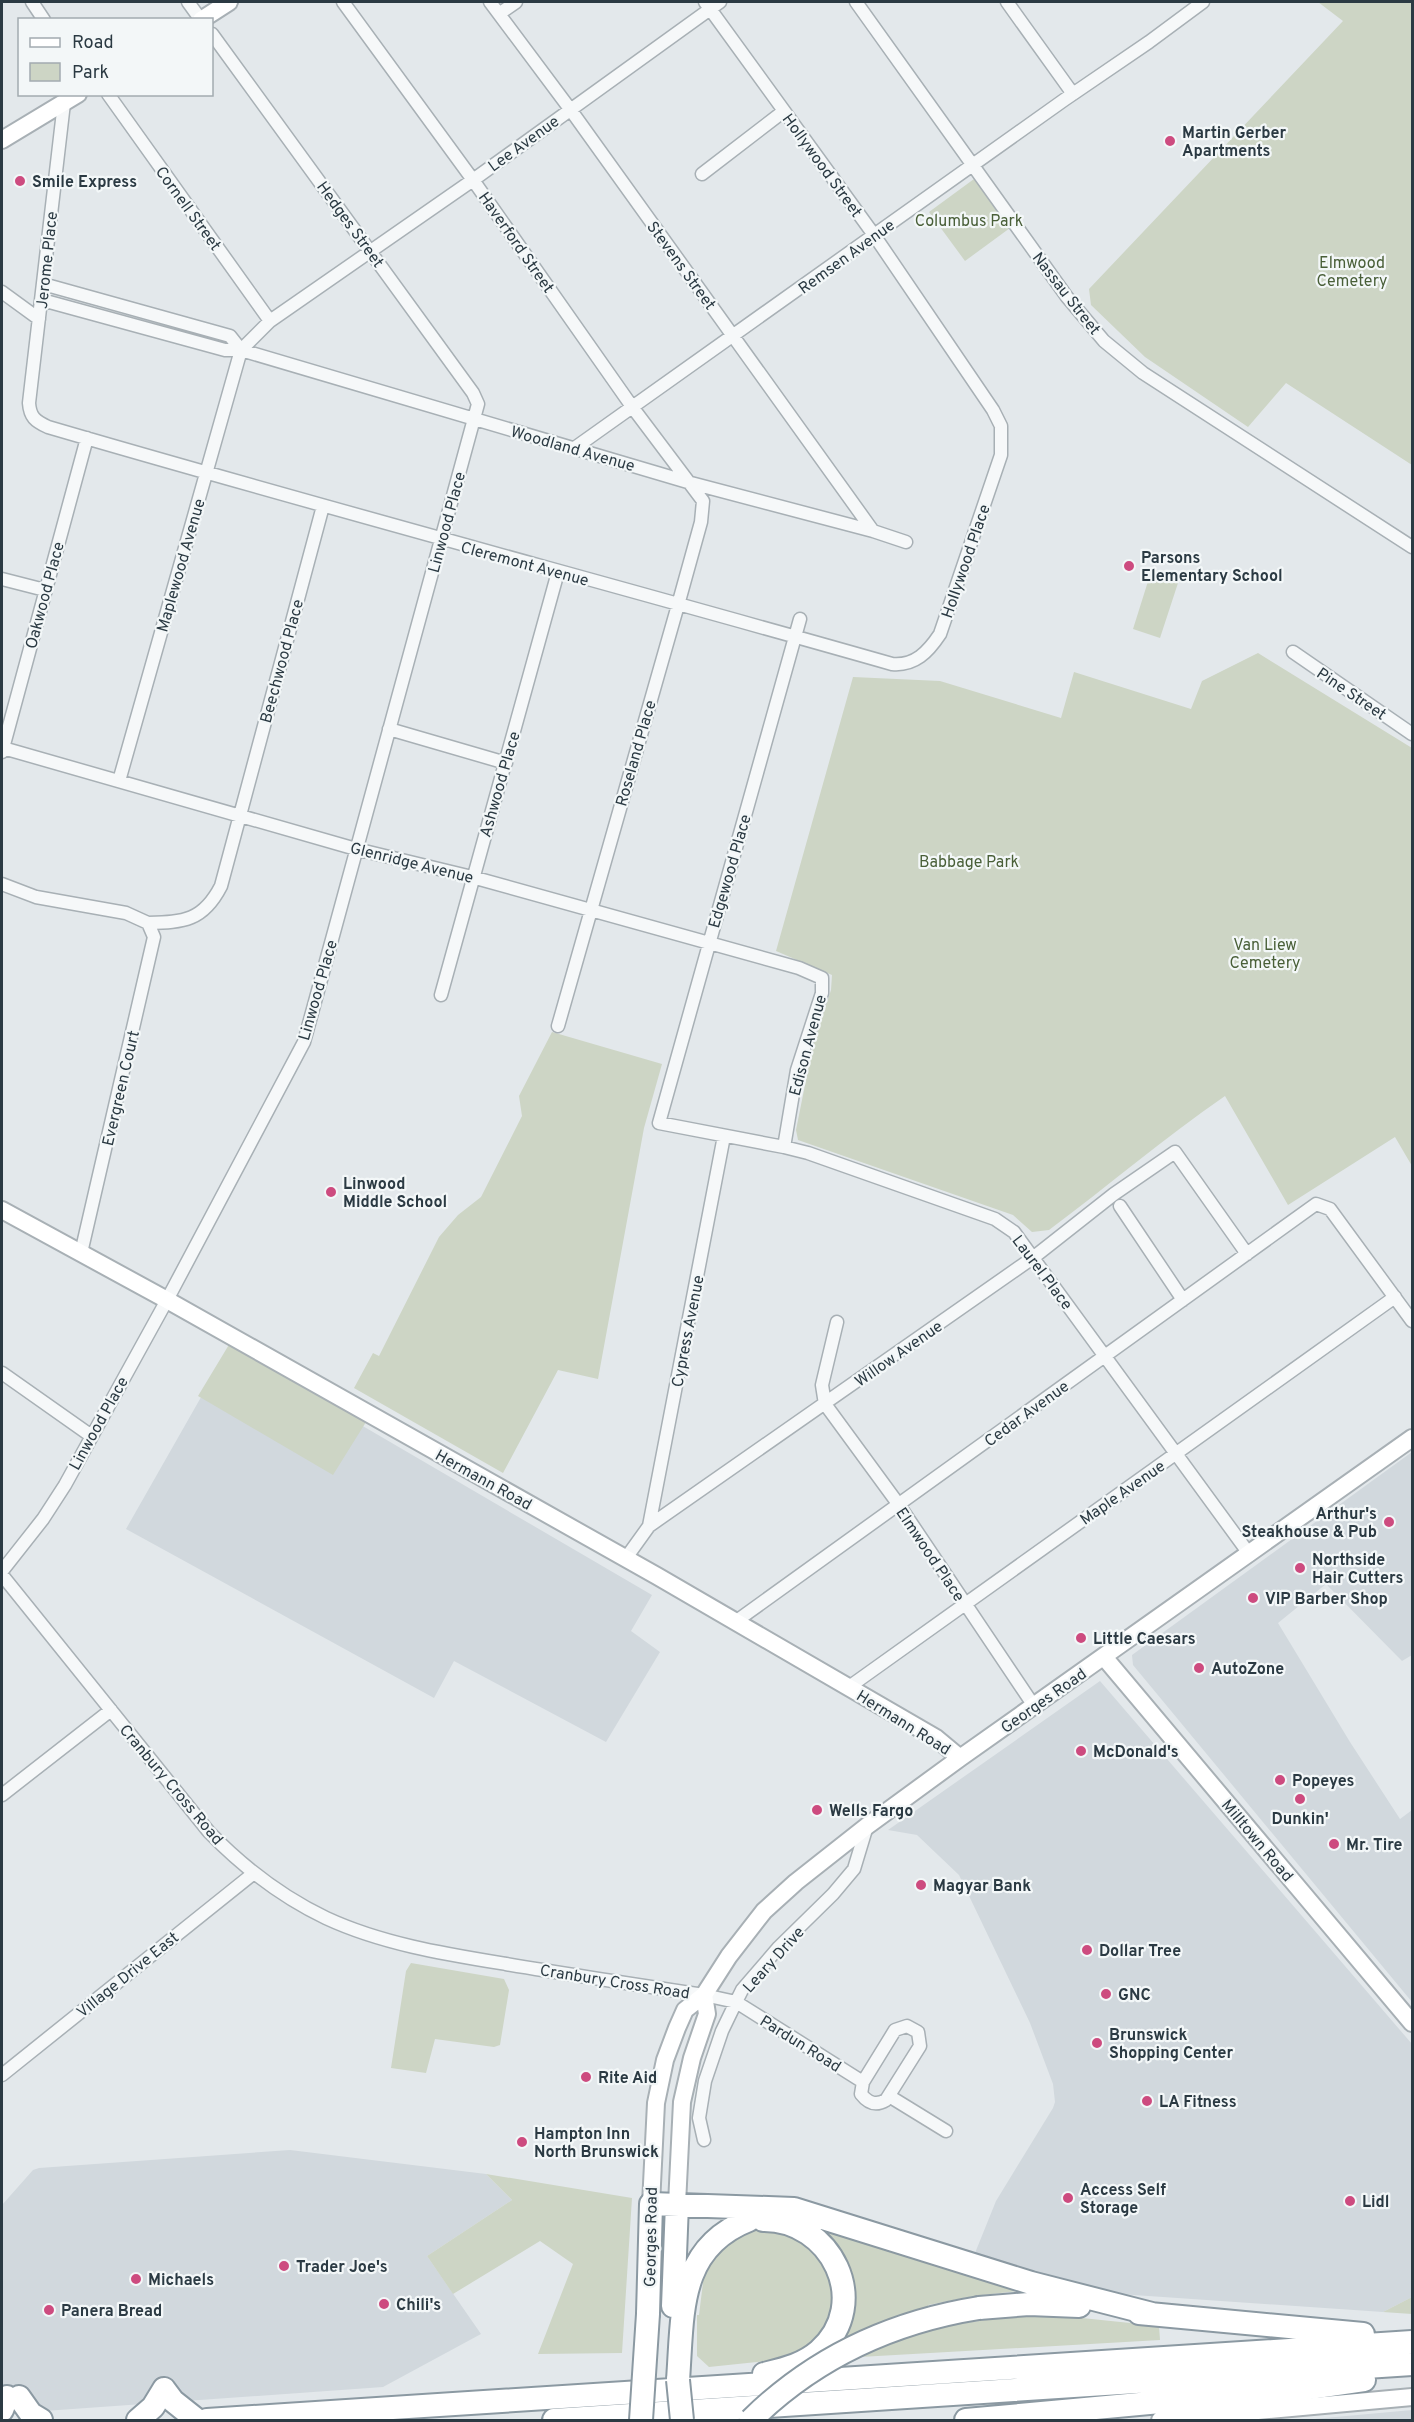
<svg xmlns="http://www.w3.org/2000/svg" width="1414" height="2422" viewBox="0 0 1414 2422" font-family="Overpass,sans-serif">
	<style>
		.built { fill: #d1d8dd }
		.green { fill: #cdd5c5 }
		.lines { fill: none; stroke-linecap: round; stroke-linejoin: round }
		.street-casing { stroke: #a8b0b5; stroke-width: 15 }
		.secondary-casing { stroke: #a8b0b5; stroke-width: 20 }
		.highway-casing { stroke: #8b99a2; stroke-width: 26 }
		.street { stroke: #f6f8f9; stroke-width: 12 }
		.secondary { stroke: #fff; stroke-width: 16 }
		.highway { stroke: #fff; stroke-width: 22 }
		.highway-bridge-casing { stroke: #8b99a2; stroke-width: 26; stroke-linecap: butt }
		.highway-bridge { stroke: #fff; stroke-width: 22 }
		.poi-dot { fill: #cd4b7f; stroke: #f3f7f8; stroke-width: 2 }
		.labels { text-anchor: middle; stroke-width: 4.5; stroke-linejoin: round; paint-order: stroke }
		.poi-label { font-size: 16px; font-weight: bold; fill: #2b3a43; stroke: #f3f7f8; text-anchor: start }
		.street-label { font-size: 16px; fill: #2b3a43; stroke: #f3f7f8 }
		.park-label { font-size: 16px; fill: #495f38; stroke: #f3f7f8 }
	</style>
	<rect width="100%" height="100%" fill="#e3e8eb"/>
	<path class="built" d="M 229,1348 L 652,1595 L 631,1631 L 660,1652 L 606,1742 L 454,1661 L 434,1698 L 126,1529 Z
		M 1412,1452 L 1412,1655 L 1402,1661 L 1326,1584 L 1278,1623 L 1350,1742 L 1400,1819 L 1412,1810 L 1412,2002 L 1133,1665 L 1132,1655 Z
		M 1100,1681 L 1412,2044 L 1412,2297 L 1383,2312 L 1090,2292 L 975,2253 L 996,2201 L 1053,2108 L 1055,2102 L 1053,2084 L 1030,2023 L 959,1875 L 917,1835 L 888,1830 Z
		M 290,2150 L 486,2174 L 512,2200 L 427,2256 L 481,2334 L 383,2387 L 2,2414 L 2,2205 L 33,2170 L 39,2168 Z
		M 1412,2410 L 1412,2420 L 1303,2420 Z"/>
	<path class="green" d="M 1318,2 L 1412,2 L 1412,465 L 1286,383 L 1248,427 L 1145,357 L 1091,305 L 1089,289 L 1343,21 Z
		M 974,179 L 1010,228 L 965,261 L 929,212 Z
		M 1150,575 L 1178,583 L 1160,638 L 1133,629 Z
		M 1258,653 L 1412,748 L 1412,1166 L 1395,1137 L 1288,1205 L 1225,1096 C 1164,1138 1108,1186 1049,1230 L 1032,1232 L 1013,1215 L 798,1140 L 796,1130 L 813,1045 L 831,990 L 832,975 L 776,951 L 853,677 L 940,681 L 1061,718 L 1074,672 L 1191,709 L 1202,681 Z
		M 552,1032 L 662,1064 L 644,1128 L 598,1379 L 558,1370 L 503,1473 L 354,1388 L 373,1353 L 379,1356 L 439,1237 L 458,1215 L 481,1197 L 522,1116 L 519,1096 Z
		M 233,1338 L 371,1414 L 333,1475 L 198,1396 Z
		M 411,1963 L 504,1979 L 509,1990 L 500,2045 L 494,2047 L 435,2039 L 426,2073 L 391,2068 L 406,1971 Z
		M 486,2174 L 632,2198 L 622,2353 L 538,2354 L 573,2264 L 540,2241 L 453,2294 L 427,2256 L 512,2200 Z
		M 808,2217 L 1027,2290 L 974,2296 L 928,2305 L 931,2328 L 1020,2315 L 1082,2318 L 1159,2326 L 1160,2340 L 860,2357 L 842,2337 L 854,2289 Z
		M 751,2227 L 805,2237 L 833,2274 L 834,2310 L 816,2344 L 800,2353 L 777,2360 L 709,2367 L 697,2356 L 697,2315 L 699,2315 L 706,2258 Z
		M 1412,2297 L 1412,2314 L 1383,2312 Z"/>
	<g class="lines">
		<defs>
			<path id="street" d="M 32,2 L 44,20
				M 188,2 L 201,20
				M 343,2 L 473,180 L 633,408 L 703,501 L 701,522 L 678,605 L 558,1026
				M 490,2 L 570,109 L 873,531
				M 856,2 L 1067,297 L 1104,341 L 1143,373 L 1412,547
				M 1007,2 L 1073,94
				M 499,14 L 516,2
				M 108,94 L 270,321
				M 64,103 L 29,403 C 30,417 35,421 48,427 C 328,509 611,584 892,664 C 915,666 928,652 940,634 L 1001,455 L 1001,426 L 993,410 L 874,235 L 705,2
				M 702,174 L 784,111
				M 43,284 L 230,336 L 241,350
				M 2,292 L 39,319
				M 42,300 L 225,350 L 241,350 L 691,483 L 873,531 L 906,542
				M 576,447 L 1064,100 L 1149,42 L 1203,2
				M 2,579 L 45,590
				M 800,619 L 659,1123 L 784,1147 L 808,1153 L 995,1219 L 1014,1232 L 1250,1555
				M 1293,652 L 1412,734
				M 389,729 L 506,763
				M 3,748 L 356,849 L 472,877 L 799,968 L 822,978 L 822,993 L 797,1070 L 784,1147
				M 2,752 L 87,438
				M 119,781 L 241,350 L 270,321 L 473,180 L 720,2
				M 2,884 L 36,897 L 126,913 L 148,923 L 154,937 L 81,1253
				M 148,923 C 184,922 203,921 221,886 L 323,506
				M 441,995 L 558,572
				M 1120,1206 L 1183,1300
				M 837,1322 L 822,1385 L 825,1404 L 899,1505 L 1034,1706
				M 2,1373 L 90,1435
				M 649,1526 L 724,1136
				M 626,1558 L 649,1526 L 1034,1257 L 1114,1194 L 1175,1152 L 1247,1254
				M 2,1571 L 43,1519 L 65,1485 L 167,1300 L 304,1042 L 478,404 L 473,393 L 212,34
				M 2,1575 L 209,1832 C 243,1867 282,1897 326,1918 C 382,1944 445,1954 506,1964 C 572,1975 638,1985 704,1995 L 736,2002 L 863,2082
				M 735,1622 L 1316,1204 L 1330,1209 L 1412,1321
				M 849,1687 L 1395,1297
				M 2,1795 L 111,1710
				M 907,2026 L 918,2032 L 920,2046 L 886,2100 C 876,2106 868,2103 861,2094 L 863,2082 L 895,2030 Z
				M 2,2075 L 254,1873
				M 889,2096 L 946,2131
				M 704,2140 L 699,2118 L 705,2081 L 722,2031 L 736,2002 L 742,1990 L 779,1947 L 833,1894 L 854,1869 L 867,1826"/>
			<path id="secondary" d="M 201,20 L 229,2
				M 2,140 L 78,94
				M 2,1210 L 167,1300 L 657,1576 L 936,1738 L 960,1758
				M 1104,1657 L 1412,2023
				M 651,2204 L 656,2103 L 665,2060 L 677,2028 L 685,2010 L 704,1995 L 729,1956 L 764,1911 L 796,1882 L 867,1826 L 960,1758 L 1412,1438
				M 677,2204 L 682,2102 L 692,2058 L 707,2014 L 704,1995
				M 1160,2420 L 1412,2397"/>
			<path id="highway" d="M 763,2220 C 831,2219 873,2303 819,2351 C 803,2365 784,2369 764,2374
				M 673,2306 L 677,2204
				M 979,2308 L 1029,2304 L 1079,2306
				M 1139,2313 L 1363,2334
				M 648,2314 L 651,2204 L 794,2209 L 1031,2283 L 1152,2314
				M 678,2380 C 683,2314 677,2248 749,2220
				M 164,2389 L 173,2401 L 197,2420
				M 19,2397 L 31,2414 L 41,2420
				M 2,2410 L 7,2397
				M 138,2420 L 153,2407 L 164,2389
				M 207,2420 L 1412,2342
				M 554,2420 L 1412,2364
				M 966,2420 L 1302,2389 L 1364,2380"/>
		</defs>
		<use href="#street" class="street-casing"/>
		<use href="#secondary" class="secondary-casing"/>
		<use href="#highway" class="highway-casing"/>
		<use href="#street" class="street"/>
		<use href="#secondary" class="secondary"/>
		<use href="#highway" class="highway"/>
		<defs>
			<path id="highway-bridge" d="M 678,2380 L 682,2420
				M 641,2420 L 648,2314
				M 751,2420 C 814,2358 892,2322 979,2308"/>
		</defs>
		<use href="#highway-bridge" class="highway-bridge-casing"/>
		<use href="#highway-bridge" class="highway-bridge"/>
	</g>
	<g class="poi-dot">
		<circle cx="1170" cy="141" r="6"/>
		<circle cx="20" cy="181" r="6"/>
		<circle cx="1129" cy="566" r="6"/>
		<circle cx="331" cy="1192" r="6"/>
		<circle cx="1389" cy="1522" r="6"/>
		<circle cx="1300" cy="1568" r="6"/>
		<circle cx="1253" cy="1598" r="6"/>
		<circle cx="1081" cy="1638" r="6"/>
		<circle cx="1199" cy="1668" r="6"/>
		<circle cx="1081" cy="1751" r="6"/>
		<circle cx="1280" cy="1780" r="6"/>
		<circle cx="1300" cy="1799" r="6"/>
		<circle cx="817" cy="1810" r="6"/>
		<circle cx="1334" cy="1844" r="6"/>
		<circle cx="921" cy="1885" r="6"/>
		<circle cx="1087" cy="1950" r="6"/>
		<circle cx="1106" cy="1994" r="6"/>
		<circle cx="1097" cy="2043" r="6"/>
		<circle cx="586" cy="2077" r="6"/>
		<circle cx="1147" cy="2101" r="6"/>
		<circle cx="522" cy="2142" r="6"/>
		<circle cx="1068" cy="2198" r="6"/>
		<circle cx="1350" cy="2201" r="6"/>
		<circle cx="284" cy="2266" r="6"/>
		<circle cx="136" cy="2279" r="6"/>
		<circle cx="384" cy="2304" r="6"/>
		<circle cx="49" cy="2310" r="6"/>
	</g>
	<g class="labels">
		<g class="poi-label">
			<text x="1182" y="138">Martin Gerber<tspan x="1182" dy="18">Apartments</tspan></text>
			<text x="32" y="187">Smile Express</text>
			<text x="1141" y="563">Parsons<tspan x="1141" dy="18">Elementary School</tspan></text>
			<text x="343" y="1189">Linwood<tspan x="343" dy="18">Middle School</tspan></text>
			<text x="1377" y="1519" text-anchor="end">Arthur's<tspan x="1377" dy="18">Steakhouse &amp; Pub</tspan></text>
			<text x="1312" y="1565">Northside<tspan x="1312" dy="18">Hair Cutters</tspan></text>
			<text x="1265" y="1604">VIP Barber Shop</text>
			<text x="1093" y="1644">Little Caesars</text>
			<text x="1211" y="1674">AutoZone</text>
			<text x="1093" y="1757">McDonald's</text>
			<text x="1292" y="1786">Popeyes</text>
			<text x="829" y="1816">Wells Fargo</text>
			<text x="1300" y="1824" text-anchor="middle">Dunkin'</text>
			<text x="1346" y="1850">Mr. Tire</text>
			<text x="933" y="1891">Magyar Bank</text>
			<text x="1099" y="1956">Dollar Tree</text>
			<text x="1118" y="2000">GNC</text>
			<text x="1109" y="2040">Brunswick<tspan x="1109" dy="18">Shopping Center</tspan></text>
			<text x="598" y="2083">Rite Aid</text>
			<text x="1159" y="2107">LA Fitness</text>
			<text x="534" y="2139">Hampton Inn<tspan x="534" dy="18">North Brunswick</tspan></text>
			<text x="1080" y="2195">Access Self<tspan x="1080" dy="18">Storage</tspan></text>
			<text x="1362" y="2207">Lidl</text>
			<text x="296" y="2272">Trader Joe's</text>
			<text x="148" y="2285">Michaels</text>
			<text x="396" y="2310">Chili's</text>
			<text x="61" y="2316">Panera Bread</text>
		</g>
		<g class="street-label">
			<text transform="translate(523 143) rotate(-36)" y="6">Lee Avenue</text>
			<text transform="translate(823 165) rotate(54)" y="6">Hollywood Street</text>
			<text transform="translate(189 208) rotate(54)" y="6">Cornell Street</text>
			<text transform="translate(351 224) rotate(54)" y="6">Hedges Street</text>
			<text transform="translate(517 242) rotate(55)" y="6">Haverford Street</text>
			<text transform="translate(846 256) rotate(-36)" y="6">Remsen Avenue</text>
			<text transform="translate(46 260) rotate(-84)" y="6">Jerome Place</text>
			<text transform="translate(682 265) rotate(54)" y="6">Stevens Street</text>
			<text transform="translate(1067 293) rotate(52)" y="6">Nassau Street</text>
			<text transform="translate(573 448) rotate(16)" y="6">Woodland Avenue</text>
			<text transform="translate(446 522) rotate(-75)" y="6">Linwood Place</text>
			<text transform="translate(965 561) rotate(-71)" y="6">Hollywood Place</text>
			<text transform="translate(525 563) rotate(15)" y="6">Cleremont Avenue</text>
			<text transform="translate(180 565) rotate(-74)" y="6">Maplewood Avenue</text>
			<text transform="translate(44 595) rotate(-75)" y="6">Oakwood Place</text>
			<text transform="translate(281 661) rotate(-75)" y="6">Beechwood Place</text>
			<text transform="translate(1352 693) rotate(34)" y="6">Pine Street</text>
			<text transform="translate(635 753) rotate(-74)" y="6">Roseland Place</text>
			<text transform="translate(499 784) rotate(-74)" y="6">Ashwood Place</text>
			<text transform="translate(412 862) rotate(14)" y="6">Glenridge Avenue</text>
			<text transform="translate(729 871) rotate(-74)" y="6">Edgewood Place</text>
			<text transform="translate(317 990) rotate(-74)" y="6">Linwood Place</text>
			<text transform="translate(807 1045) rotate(-75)" y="6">Edison Avenue</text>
			<text transform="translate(120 1088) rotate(-77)" y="6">Evergreen Court</text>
			<text transform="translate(1043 1272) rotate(53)" y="6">Laurel Place</text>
			<text transform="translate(687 1331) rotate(-79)" y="6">Cypress Avenue</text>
			<text transform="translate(898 1353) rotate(-35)" y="6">Willow Avenue</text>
			<text transform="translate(1026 1413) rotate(-36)" y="6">Cedar Avenue</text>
			<text transform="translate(98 1423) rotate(-61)" y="6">Linwood Place</text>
			<text transform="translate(484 1479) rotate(29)" y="6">Hermann Road</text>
			<text transform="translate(1122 1492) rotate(-35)" y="6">Maple Avenue</text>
			<text transform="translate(931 1554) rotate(56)" y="6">Elmwood Place</text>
			<text transform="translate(1043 1700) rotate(-35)" y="6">Georges Road</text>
			<text transform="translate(904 1722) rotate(32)" y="6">Hermann Road</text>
			<text transform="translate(172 1784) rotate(50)" y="6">Cranbury Cross Road</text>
			<text transform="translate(1258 1840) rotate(50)" y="6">Milltown Road</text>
			<text transform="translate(773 1959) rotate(-48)" y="6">Leary Drive</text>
			<text transform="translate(127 1974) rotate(-39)" y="6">Village Drive East</text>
			<text transform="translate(615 1981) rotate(9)" y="6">Cranbury Cross Road</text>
			<text transform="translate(801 2043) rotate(32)" y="6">Pardun Road</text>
			<text transform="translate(650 2237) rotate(-89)" y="6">Georges Road</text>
		</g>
		<g class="park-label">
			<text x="969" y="226">Columbus Park</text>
			<text x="1352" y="268">Elmwood<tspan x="1352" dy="18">Cemetery</tspan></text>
			<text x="969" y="867">Babbage Park</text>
			<text x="1265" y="950">Van Liew<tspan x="1265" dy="18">Cemetery</tspan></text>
		</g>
	</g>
	<rect width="1414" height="2422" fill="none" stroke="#2b3a43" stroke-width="6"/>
	<rect x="18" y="18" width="195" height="78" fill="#f3f7f8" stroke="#a3abb0" stroke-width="1.5"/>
	<rect x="30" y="38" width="30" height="9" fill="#ffffff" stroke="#a3abb0" stroke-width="1.5"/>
	<text x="72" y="48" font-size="18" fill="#2b3a43">Road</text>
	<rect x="30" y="63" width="30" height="18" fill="#cdd5c5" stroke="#a3abb0" stroke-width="1.5"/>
	<text x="72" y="78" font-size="18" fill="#2b3a43">Park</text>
</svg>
